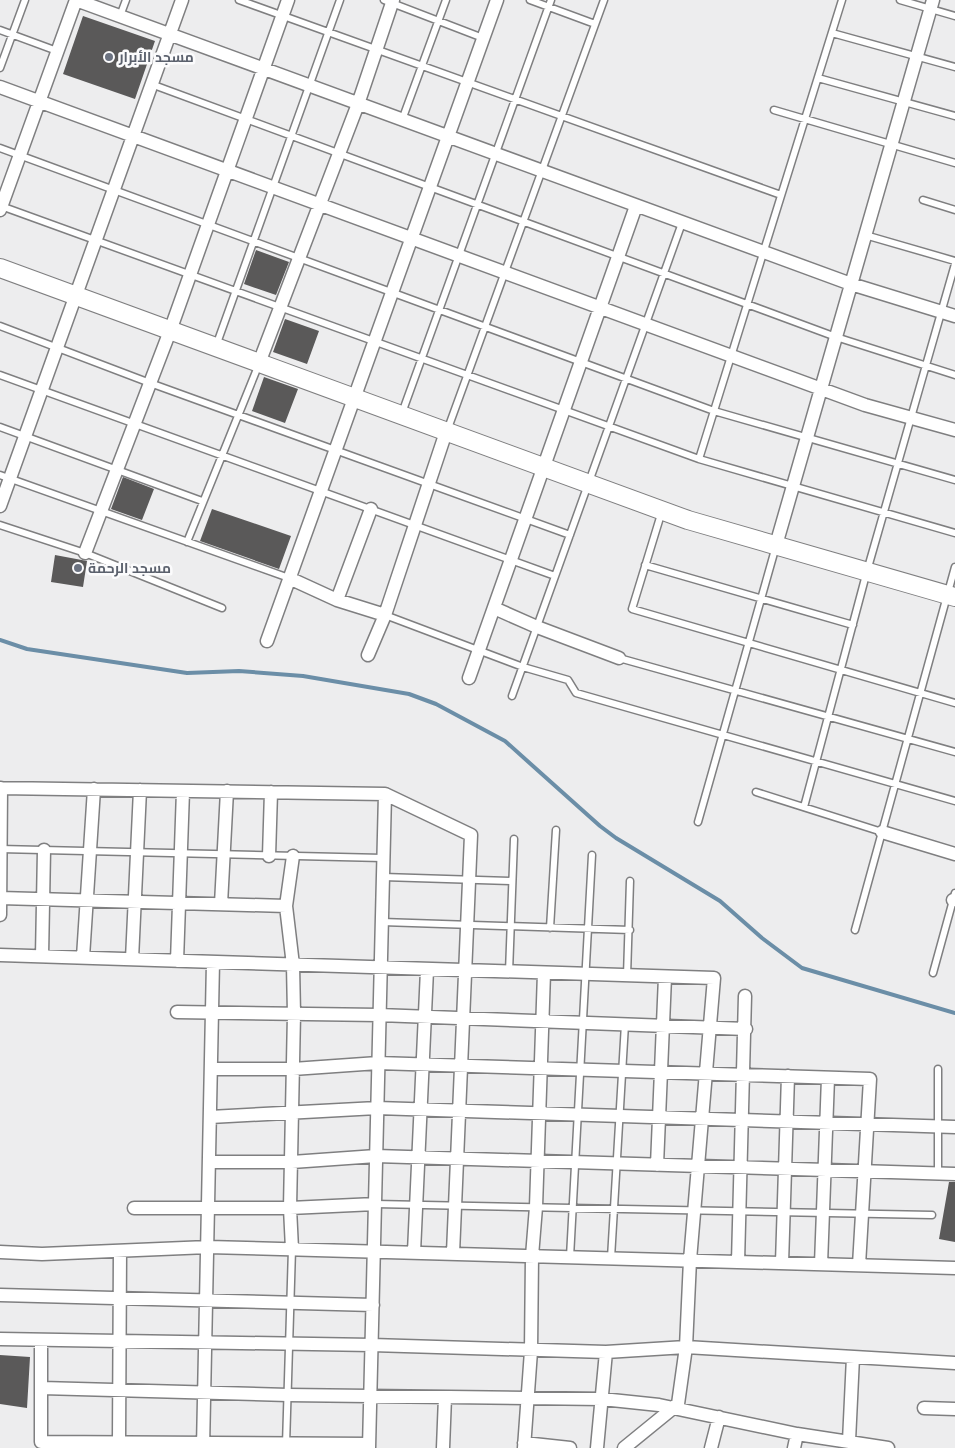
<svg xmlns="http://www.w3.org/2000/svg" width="955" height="1448" viewBox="0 0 955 1448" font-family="'Space Grotesk',Cairo,sans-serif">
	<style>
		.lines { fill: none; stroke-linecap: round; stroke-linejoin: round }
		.stream { stroke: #6b8ea7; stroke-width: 4 }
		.building { fill: #5a5959 }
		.lane-casing { stroke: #7f7f80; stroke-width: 9 }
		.street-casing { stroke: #7f7f80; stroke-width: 15 }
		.secondary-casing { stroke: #7f7f80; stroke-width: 20 }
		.lane { stroke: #fff; stroke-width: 6 }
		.street { stroke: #fff; stroke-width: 12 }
		.secondary { stroke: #fff; stroke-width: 18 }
		.worship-dot { fill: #6b7280; stroke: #fbfbfc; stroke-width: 2 }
		.labels { text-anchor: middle; stroke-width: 5; stroke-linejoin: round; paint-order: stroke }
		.worship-label { font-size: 14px; font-weight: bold; fill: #5b616d; stroke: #fbfbfc; text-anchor: start }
	</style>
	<rect width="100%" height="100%" fill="#ededee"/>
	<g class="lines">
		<path class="stream" d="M 0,640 L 27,649 L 187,673 L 239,671 L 303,676 L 409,694 L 436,704 L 505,741 L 600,826 L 616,838 L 720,901 L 762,938 L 802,968 L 955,1013"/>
	</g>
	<path class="building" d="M 83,16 L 155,41 L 135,99 L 63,74 Z
		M 256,250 L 289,262 L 276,295 L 244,284 Z
		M 285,319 L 319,331 L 307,364 L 273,352 Z
		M 264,377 L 298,389 L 285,423 L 252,411 Z
		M 123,477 L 154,489 L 142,520 L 111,509 Z
		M 212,509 L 291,536 L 279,569 L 200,541 Z
		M 55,555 L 87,561 L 83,587 L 51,582 Z
		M 949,1182 L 955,1182 L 955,1242 L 939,1239 Z
		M 0,1355 L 30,1357 L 27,1408 L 0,1404 Z"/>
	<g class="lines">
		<defs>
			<path id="lane" d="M 239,0 L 781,195
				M 384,0 L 483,38
				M 530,0 L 595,24
				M 900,0 L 955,16
				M 120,16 L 126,0
				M 0,30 L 57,51
				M 832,33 L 955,67
				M 0,68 L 25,0
				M 818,78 L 955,116
				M 151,84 L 836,337 L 955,375
				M 774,110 L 955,163
				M 402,120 L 446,0
				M 0,148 L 714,411 L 955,480
				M 923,200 L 955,210
				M 1,206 L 699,459 L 955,533
				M 865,235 L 955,261
				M 0,326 L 150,383 L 570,535
				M 216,346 L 340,0
				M 0,375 L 555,576
				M 402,413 L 551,0
				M 0,427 L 202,501
				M 447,431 L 604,0
				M 699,459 L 842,0
				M 0,475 L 289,578
				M 662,511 L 632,609 L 955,703
				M 0,525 L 85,553 L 222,608
				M 187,542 L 259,364
				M 645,565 L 853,625
				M 385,615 L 523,667 L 568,680 L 576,693 L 955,801
				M 619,658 L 955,752
				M 512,696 L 682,223
				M 756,792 L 882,832
				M 804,807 L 867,571 L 955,264
				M 698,822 L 776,546
				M 0,849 L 383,858
				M 383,877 L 512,881
				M 382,922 L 630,930
				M 550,928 L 556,830
				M 855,930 L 955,567
				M 509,972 L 514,839
				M 933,973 L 955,893
				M 627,976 L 630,881
				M 938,1069 L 938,1174
				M 375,1204 L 932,1215
				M 570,1257 L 592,855
				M 611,1258 L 625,1024
				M 286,1445 L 292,1249"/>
			<path id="street" d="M 76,0 L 851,284 L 955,316
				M 0,87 L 865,405 L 955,430
				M 0,210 L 76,0
				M 259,363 L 358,104 L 393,0
				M 0,506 L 182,0
				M 776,545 L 933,0
				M 85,553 L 170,331 L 288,0
				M 289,578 L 337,600 L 385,615
				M 337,600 L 371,509
				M 494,608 L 537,627 L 619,658
				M 267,641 L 497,0
				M 368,655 L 385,615 L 446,432
				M 469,678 L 636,206
				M 0,788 L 385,794 L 471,835 L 453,1253
				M 882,832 L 955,854
				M 269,856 L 271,792
				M 0,898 L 286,906
				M 953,900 L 955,900
				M 221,904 L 227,791
				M 0,915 L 1,788
				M 0,955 L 714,978 L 690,1260 L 686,1347 L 678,1404 L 624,1448
				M 42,956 L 44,850
				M 83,957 L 94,789
				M 132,959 L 140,790
				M 177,961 L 183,791
				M 177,1012 L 379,1015 L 746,1029
				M 211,1069 L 293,1069 L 378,1063 L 870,1079 L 859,1265
				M 210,1117 L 377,1108 L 955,1127
				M 209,1162 L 292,1162 L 376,1156 L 955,1174
				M 657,1165 L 665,977
				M 134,1208 L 290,1208 L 375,1204
				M 292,1249 L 290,1208 L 294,1014 L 293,965 L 286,906 L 293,856
				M 0,1252 L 42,1254 L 208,1247 L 955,1268
				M 414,1252 L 427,970
				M 738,1262 L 745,996
				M 782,1263 L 788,1076
				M 821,1264 L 828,1078
				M 0,1295 L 373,1305
				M 0,1339 L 372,1345 L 606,1352 L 686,1347 L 955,1363
				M 41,1340 L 41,1442 L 369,1444
				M 42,1388 L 288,1395 L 602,1399 L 659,1405 L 797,1434 L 888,1448
				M 924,1408 L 955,1409
				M 119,1441 L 120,1251
				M 849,1441 L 853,1357
				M 524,1443 L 570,1448
				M 203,1448 L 213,962
				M 369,1448 L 385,794
				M 443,1448 L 445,1397
				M 524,1448 L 531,1351 L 532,1256 L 536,1207 L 544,973
				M 597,1448 L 606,1352
				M 711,1448 L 719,1417
				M 794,1448 L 797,1434"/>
			<path id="secondary" d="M 0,268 L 688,520 L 955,597"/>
		</defs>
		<use href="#lane" class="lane-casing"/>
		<use href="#street" class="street-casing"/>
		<use href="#secondary" class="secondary-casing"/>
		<use href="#lane" class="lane"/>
		<use href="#street" class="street"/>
		<use href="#secondary" class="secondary"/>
	</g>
	<g class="worship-dot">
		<circle cx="109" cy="57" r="5"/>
		<circle cx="78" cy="568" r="5"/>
	</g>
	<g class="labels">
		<g class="worship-label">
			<text x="119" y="62">مسجد الأبرار</text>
			<text x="88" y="573">مسجد الرحمة</text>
		</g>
	</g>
</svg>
